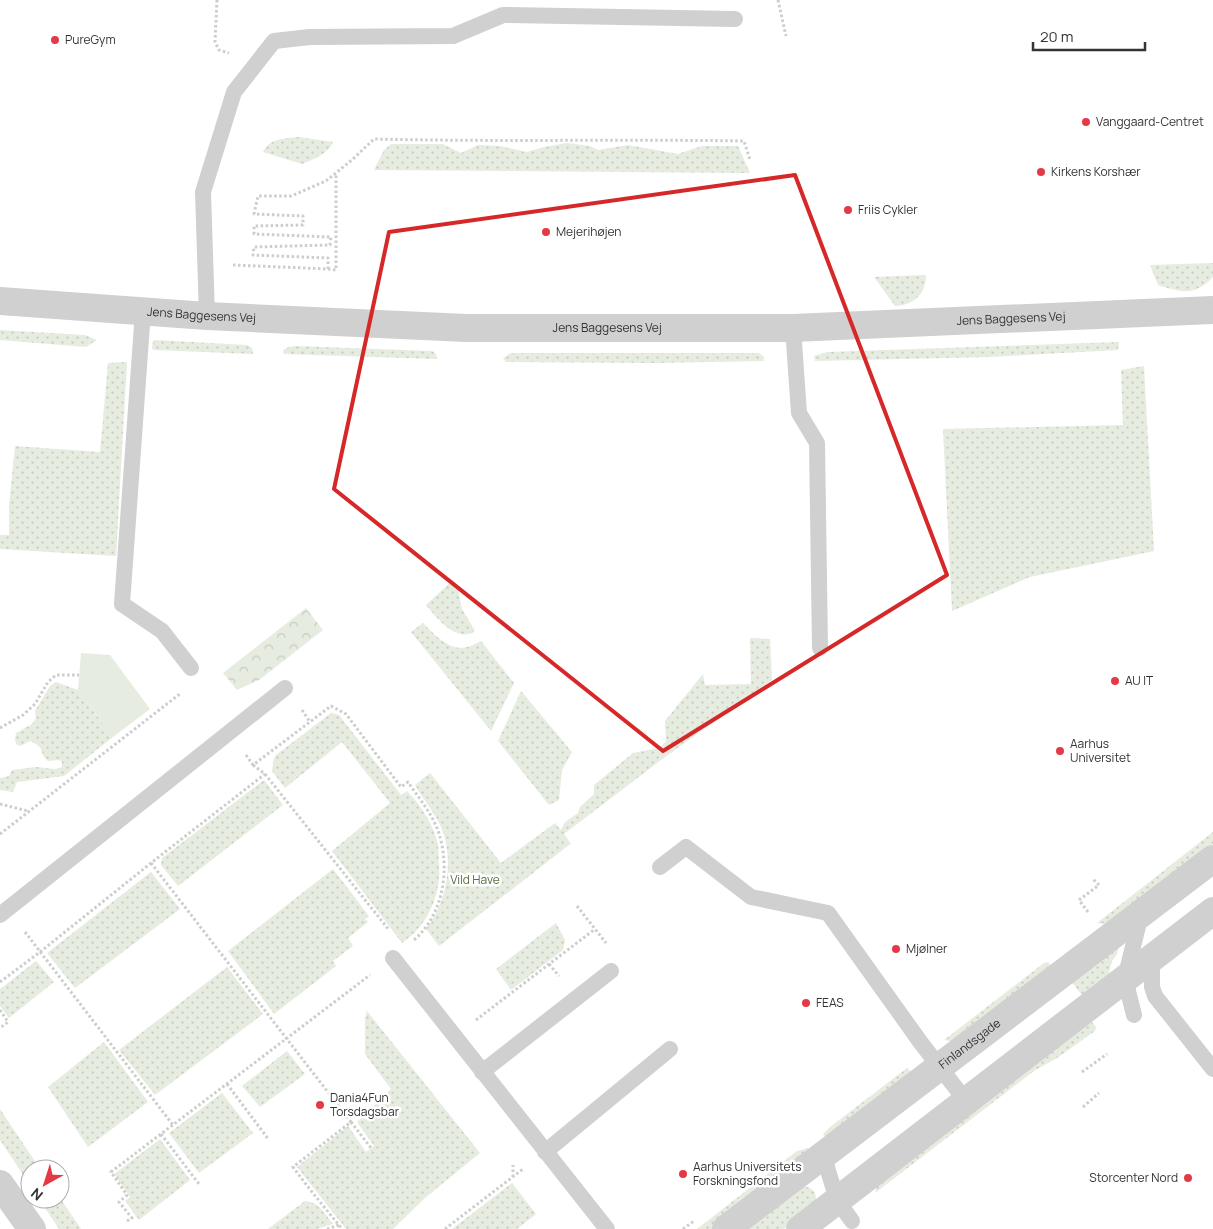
<svg xmlns="http://www.w3.org/2000/svg" width="1213" height="1229" viewBox="0 0 1213 1229" font-family="Manrope,sans-serif">
	<style>
		.grass { fill: url(#grass-dots) }
		.park { fill: url(#park-crowns) }
		.pitch { fill: #e6ecdf }
		.lines { fill: none; stroke-linecap: round; stroke-linejoin: round }
		.path { stroke: #cdcdcd; stroke-width: 3; stroke-dasharray: 2.5 2.5; stroke-linecap: butt }
		.service { stroke: #d0d0d0; stroke-width: 16 }
		.minor { stroke: #d0d0d0; stroke-width: 28 }
		.tertiary { stroke: #d0d0d0; stroke-width: 28 }
		.marked { fill: none; stroke: #d62828; stroke-width: 4; stroke-linejoin: round }
		.poi-dot { fill: #e63946; stroke: #fff; stroke-width: 2 }
		.labels { text-anchor: middle; stroke-width: 5; stroke-linejoin: round; paint-order: stroke }
		.poi-label { font-size: 12px; fill: #333; stroke: #fff; text-anchor: start }
		.street-label { font-size: 12px; fill: #333; stroke: #fff }
		.park-label { font-size: 12px; fill: #56703f; stroke: #fff }
	</style>
	<defs>
		<pattern id="grass-dots" width="8" height="8" patternUnits="userSpaceOnUse" patternTransform="scale(1.25)"><rect width="8" height="8" fill="#e6ecdf"/><path d="M2 2h.1M6 6h.1" fill="none" stroke="#c6cbc0" stroke-width="1.8" stroke-linecap="round"/></pattern>
		<pattern id="park-crowns" width="20" height="18" patternUnits="userSpaceOnUse" patternTransform="scale(1.25)"><rect width="20" height="18" fill="#e6ecdf"/><path d="M2 6a3 3 0 1 1 6 0M12 15a3 3 0 1 1 6 0" fill="none" stroke="#c6cbc0"/></pattern>
	</defs>
	<rect width="100%" height="100%" fill="#fff"/>
	<path class="grass" d="M 299,137 L 333,142 C 328,154 314,159 302,164 L 263,152 C 271,137 285,139 299,137 Z
		M 567,143 L 590,146 L 598,150 L 628,145 L 678,154 L 702,146 L 738,146 L 750,173 L 374,170 L 384,150 L 391,144 L 443,144 L 461,153 L 478,145 L 500,146 L 527,152 L 544,147 Z
		M 1213,263 L 1213,277 C 1194,297 1181,292 1158,285 L 1150,265 Z
		M 926,275 C 926,294 914,305 895,306 L 874,277 Z
		M 0,330 L 85,335 L 97,340 L 86,347 L 0,340 Z
		M 155,340 L 247,345 L 252,348 L 253,354 L 155,350 L 152,349 L 153,341 Z
		M 1119,342 L 1118,350 L 989,357 L 815,361 L 814,356 L 827,352 Z
		M 295,346 L 432,351 L 436,354 L 437,359 L 284,354 L 283,350 L 289,347 Z
		M 511,353 L 759,353 L 764,357 L 764,361 L 655,363 L 506,362 L 503,358 Z
		M 127,362 L 116,556 L 0,549 L 0,535 L 9,535 L 9,506 L 15,446 L 100,452 L 108,363 Z
		M 1144,366 L 1154,551 L 1030,577 L 952,611 L 943,429 L 1123,425 L 1121,370 Z
		M 453,580 L 458,590 L 462,609 L 475,631 C 457,644 436,617 426,605 Z
		M 423,623 C 434,634 450,652 467,647 C 472,646 477,643 481,641 L 514,683 L 491,731 L 411,632 Z
		M 750,638 L 770,639 L 772,680 L 661,760 L 564,834 L 571,844 L 569,845 L 439,946 L 426,929 C 446,904 454,864 443,832 C 437,815 424,801 415,785 L 430,773 L 501,863 L 555,823 L 561,830 L 565,822 L 578,813 L 580,807 L 594,794 L 594,785 L 633,753 L 658,748 L 666,742 L 665,721 L 703,674 L 705,685 L 751,684 Z
		M 56,682 L 78,690 L 113,737 L 64,776 L 17,782 L 13,792 L 0,790 L 0,778 L 9,776 L 12,770 L 36,767 L 56,769 L 62,767 L 62,762 L 59,760 L 48,761 C 38,753 47,748 30,741 L 20,746 L 16,744 L 15,739 L 16,733 L 32,724 L 36,718 L 35,711 L 50,686 Z
		M 521,691 L 572,752 L 562,770 L 559,800 L 549,805 L 498,741 Z
		M 331,713 L 339,715 L 401,795 L 407,791 C 421,805 433,824 438,844 C 439,850 438,856 439,863 C 442,893 428,926 402,943 L 332,851 L 390,803 L 342,742 L 285,788 L 272,771 L 274,758 L 276,755 Z
		M 264,780 L 283,805 L 178,886 L 161,865 L 162,858 Z
		M 1213,832 L 1213,844 L 1199,855 L 1107,924 L 1097,923 Z
		M 333,869 L 369,916 L 365,919 L 368,922 L 348,938 L 353,946 L 333,961 L 336,966 L 274,1014 L 228,951 Z
		M 151,872 L 180,909 L 75,988 L 47,953 Z
		M 556,923 L 565,940 L 563,950 L 511,990 L 496,969 Z
		M 1119,946 L 1117,954 L 1112,961 L 1107,981 L 1085,999 L 1070,980 Z
		M 36,961 L 54,982 L 9,1018 L 0,1006 L 0,989 Z
		M 1048,962 L 1051,966 L 955,1042 L 944,1040 L 1044,963 Z
		M 227,967 L 263,1014 L 155,1095 L 119,1050 Z
		M 367,1011 L 480,1153 L 426,1197 L 393,1229 L 346,1229 L 297,1167 L 348,1126 L 366,1152 L 374,1146 L 357,1122 L 391,1089 L 365,1054 L 365,1018 Z
		M 1088,1022 L 1092,1022 L 1096,1027 L 1095,1031 L 1057,1058 L 1034,1071 L 875,1193 L 877,1185 Z
		M 104,1042 L 148,1102 L 88,1147 L 48,1087 Z
		M 287,1051 L 305,1074 L 260,1107 L 242,1086 Z
		M 907,1068 L 911,1072 L 826,1138 L 823,1134 L 830,1127 Z
		M 222,1093 L 253,1133 L 199,1173 L 169,1133 Z
		M 0,1109 L 40,1169 L 30,1169 L 30,1185 L 0,1140 Z
		M 160,1139 L 190,1180 L 139,1220 L 125,1201 L 130,1197 L 114,1174 Z
		M 808,1148 L 810,1153 L 713,1229 L 697,1229 L 797,1151 Z
		M 512,1183 L 536,1214 L 517,1229 L 452,1229 Z
		M 802,1186 C 812,1187 817,1192 816,1202 L 784,1229 L 746,1229 Z
		M 60,1198 L 81,1229 L 59,1229 L 39,1199 Z
		M 305,1201 C 319,1202 325,1214 333,1224 L 317,1229 L 268,1229 Z"/>
	<path class="park" d="M 306,608 L 323,630 L 259,680 L 237,690 L 223,673 Z"/>
	<path class="pitch" d="M 81,653 L 110,655 L 150,709 L 113,737 L 78,690 Z"/>
	<g class="lines">
		<path class="path" d="M 217,0 L 215,42 L 219,50 L 229,53
			M 778,0 L 786,36
			M 233,265 L 328,269 L 328,258 L 253,255 L 254,247 L 330,245 L 331,237 L 254,234 L 254,226 L 303,225 L 303,216 L 254,214 L 258,196 L 291,196 L 326,181 L 353,159 L 374,139 C 497,142 621,139 744,141 L 750,160
			M 328,269 L 336,270 L 336,173
			M 302,710 L 310,722
			M 0,728 L 23,715 L 35,704 L 48,682 L 56,675 L 79,675
			M 246,755 L 253,765 L 331,706 L 346,714 L 401,787 L 408,782 C 418,797 430,811 437,828 C 451,865 445,913 414,940
			M 253,765 L 265,774 L 389,930
			M 0,804 L 28,811
			M 0,834 L 181,693
			M 151,863 L 351,1122 L 293,1167 C 309,1189 326,1209 342,1229
			M 577,906 L 606,943
			M 1088,912 L 1079,900 L 1099,885 L 1093,879
			M 25,932 L 173,1125
			M 549,964 L 559,976
			M 0,982 L 40,952 L 151,863 L 265,774
			M 0,1010 L 8,1022 L 0,1028
			M 476,1020 L 595,929
			M 1082,1072 L 1107,1054
			M 227,1084 L 269,1140
			M 329,1100 L 333,1097
			M 1083,1107 L 1099,1093
			M 351,1122 L 371,1148
			M 161,1134 L 199,1184
			M 513,1177 L 513,1165
			M 127,1221 L 132,1218 L 119,1202 L 127,1195 L 111,1172 L 370,975
			M 327,1229 L 339,1225
			M 445,1229 L 523,1169
			M 683,1229 L 694,1221"/>
		<path class="service" d="M 143,311 L 122,604 L 162,631 L 191,668
			M 207,316 L 203,192 L 234,92 L 274,41 L 310,37 L 453,36 L 503,15 L 735,19
			M 793,328 L 799,413 L 817,443 L 820,648
			M 660,867 L 686,847 L 751,897 L 828,913 L 921,1043 L 966,1101
			M 0,915 L 285,688
			M 393,958 L 607,1229
			M 1152,958 L 1152,987 L 1155,996 L 1213,1069
			M 1134,1015 L 1125,979 L 1141,914
			M 482,1072 L 611,971
			M 545,1152 L 670,1049
			M 823,1154 L 837,1200 L 852,1221"/>
		<g class="minor">
			<path id="s1" d="M 0,301 L 207,316 L 466,328 L 793,328 L 1213,310"/>
			<path d="M 0,1184 L 32,1229"/>
		</g>
		<g class="tertiary">
			<path id="s2" d="M 726,1229 L 1213,859"/>
			<path d="M 800,1229 L 1213,911"/>
		</g>
	</g>
	<path class="marked" d="M 795,175 L 947,575 L 663,751 L 334,489 L 389,232 Z"/>
	<g class="poi-dot">
		<circle cx="55" cy="40" r="5"/>
		<circle cx="1086" cy="122" r="5"/>
		<circle cx="1041" cy="172" r="5"/>
		<circle cx="848" cy="210" r="5"/>
		<circle cx="546" cy="232" r="5"/>
		<circle cx="1115" cy="681" r="5"/>
		<circle cx="1060" cy="751" r="5"/>
		<circle cx="896" cy="949" r="5"/>
		<circle cx="806" cy="1003" r="5"/>
		<circle cx="320" cy="1105" r="5"/>
		<circle cx="683" cy="1174" r="5"/>
		<circle cx="1188" cy="1178" r="5"/>
	</g>
	<g class="labels">
		<g class="poi-label">
			<text x="65" y="44">PureGym</text>
			<text x="1096" y="126">Vanggaard-Centret</text>
			<text x="1051" y="176">Kirkens Korshær</text>
			<text x="858" y="214">Friis Cykler</text>
			<text x="556" y="236">Mejerihøjen</text>
			<text x="1125" y="685">AU IT</text>
			<text x="1070" y="748">Aarhus<tspan x="1070" dy="14">Universitet</tspan></text>
			<text x="906" y="953">Mjølner</text>
			<text x="816" y="1007">FEAS</text>
			<text x="330" y="1102">Dania4Fun<tspan x="330" dy="14">Torsdagsbar</tspan></text>
			<text x="693" y="1171">Aarhus Universitets<tspan x="693" dy="14">Forskningsfond</tspan></text>
			<text x="1178" y="1182" text-anchor="end">Storcenter Nord</text>
		</g>
		<g class="street-label">
			<text dy="4" stroke="none"><textPath href="#s1" startOffset="202">Jens Baggesens Vej</textPath></text>
			<text dy="4" stroke="none"><textPath href="#s1" startOffset="1012">Jens Baggesens Vej</textPath></text>
			<text dy="4" stroke="none"><textPath href="#s1" startOffset="608">Jens Baggesens Vej</textPath></text>
			<text dy="4" stroke="none"><textPath href="#s2" startOffset="306">Finlandsgade</textPath></text>
		</g>
		<g class="park-label">
			<text x="475" y="884">Vild Have</text>
		</g>
	</g>
	<g transform="translate(45 1184) rotate(219)"><circle r="24" fill="#ffffff" stroke="#adadad"/>
	<path d="M0-4L9 19L0 12L-9 19Z" fill="#e63946"/>
	<text y="-8" font-size="14" font-weight="bold" text-anchor="middle" fill="#333333">N</text>
	</g>
	<path d="M1033 42v8h112v-8" fill="none" stroke="#333333" stroke-width="2.5"/>
	<text x="1040" y="42" font-size="15" fill="#333333" stroke="#ffffff" stroke-width="4" paint-order="stroke">20 m</text>
</svg>
